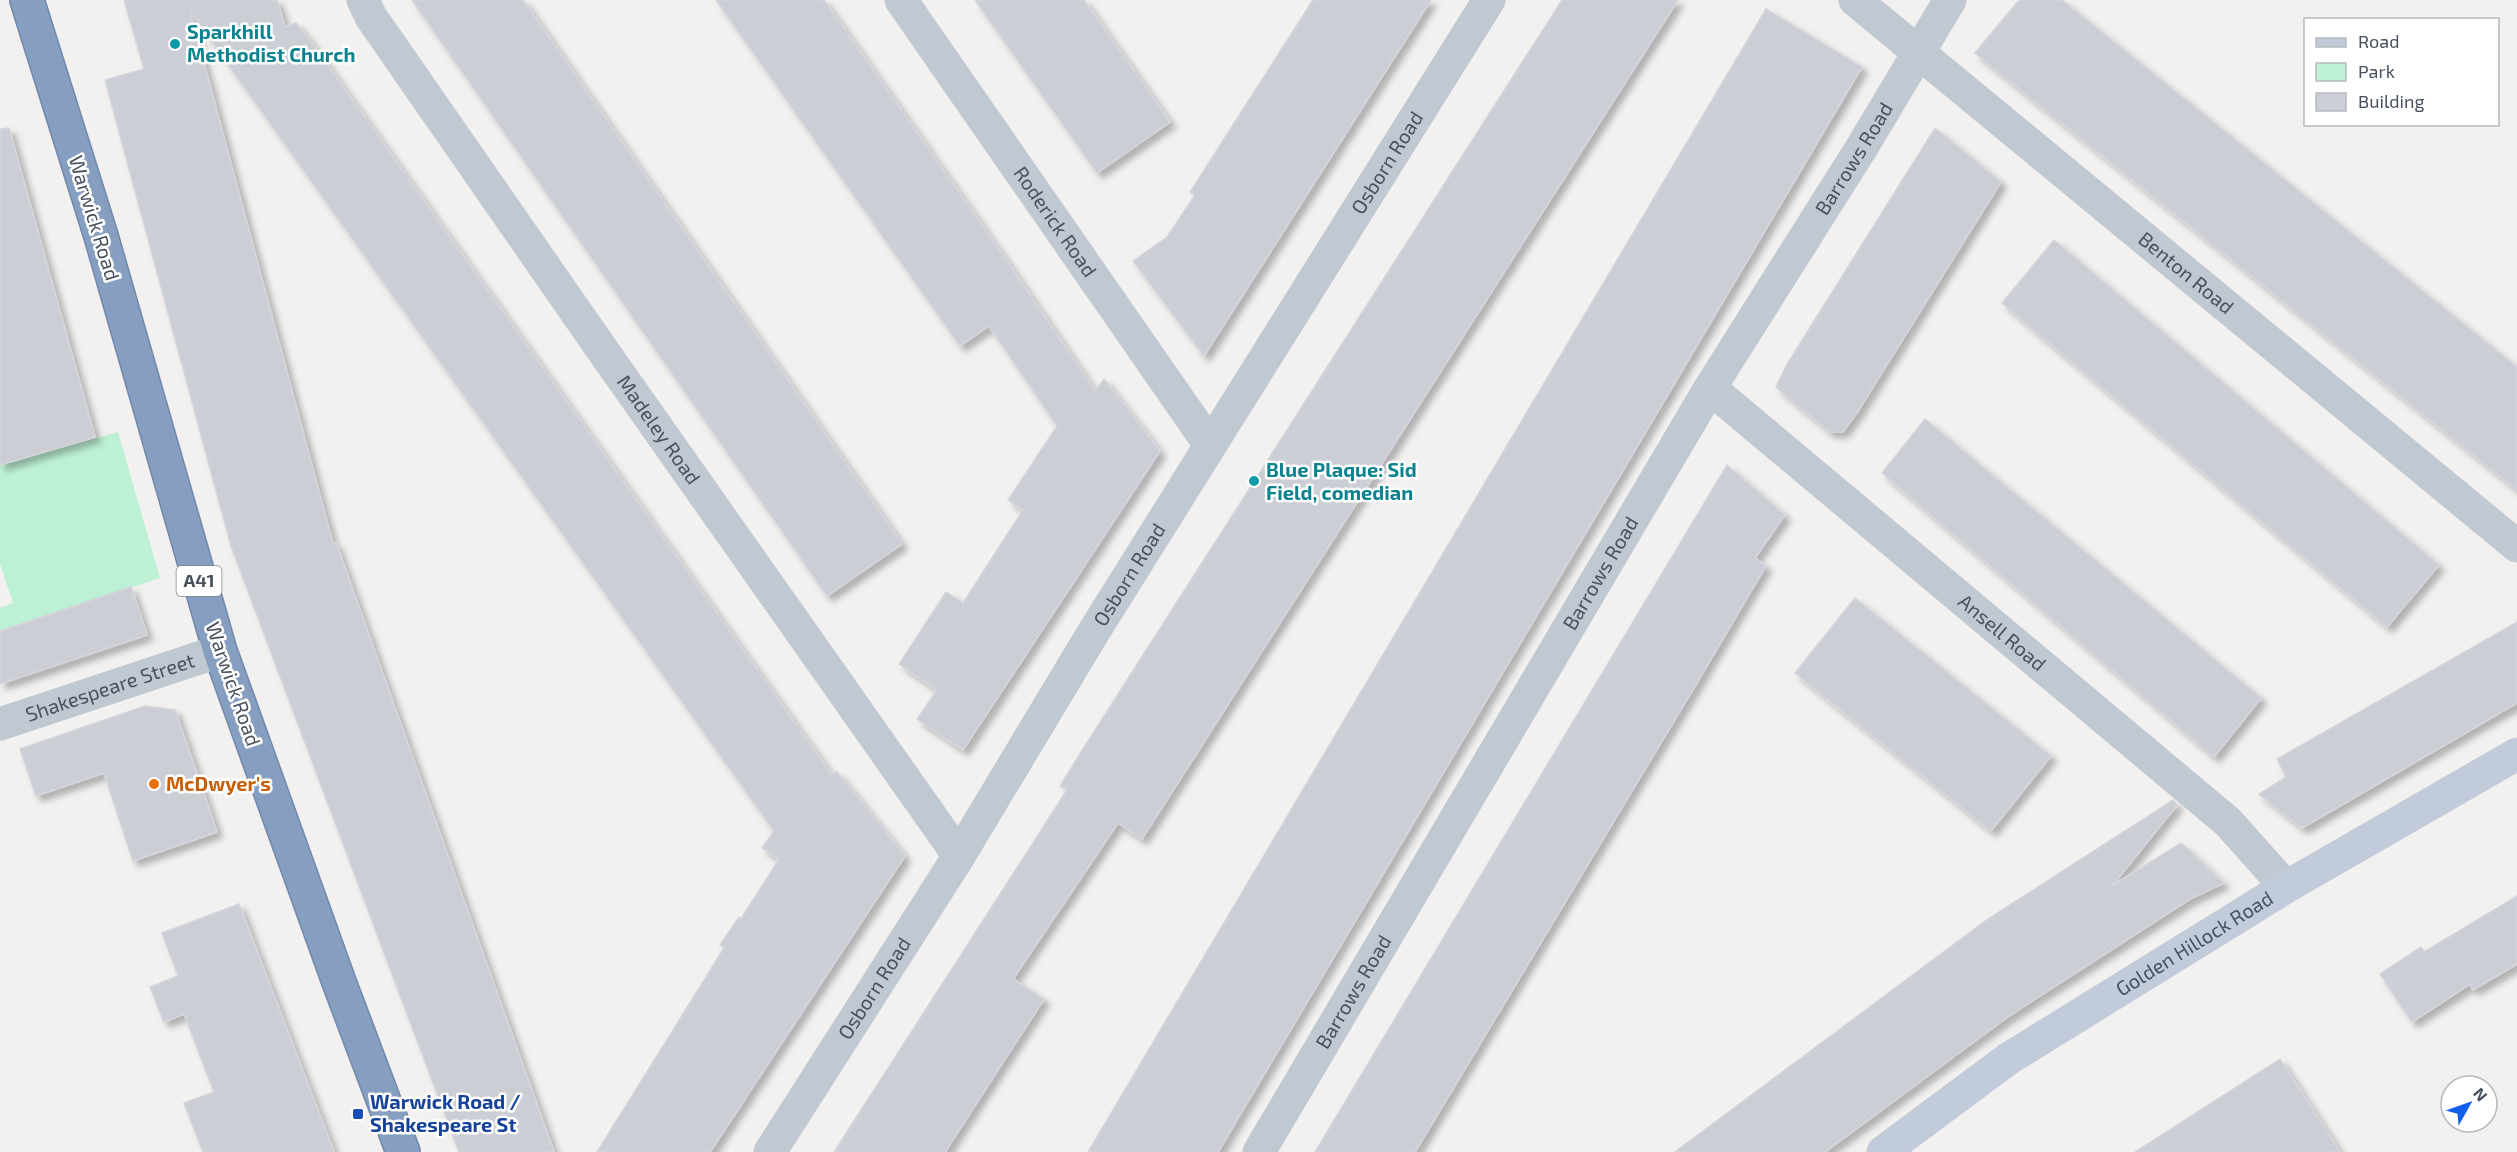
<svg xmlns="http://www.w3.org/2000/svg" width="2517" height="1152" viewBox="0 0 2517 1152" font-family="'Exo 2',sans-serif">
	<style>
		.green { fill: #bdf1d5 }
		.building { fill: #ccced6; stroke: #d4d5dc; stroke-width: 1.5; filter: url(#shadow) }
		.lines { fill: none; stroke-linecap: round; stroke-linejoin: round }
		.highway-casing { stroke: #7189ac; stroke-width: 36 }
		.street { stroke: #c0c9d2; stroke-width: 33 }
		.secondary { stroke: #c2cbd9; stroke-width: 33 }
		.highway { stroke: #869ec0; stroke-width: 33 }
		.culture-dot { fill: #0f9aa8; stroke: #fff; stroke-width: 2 }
		.food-dot { fill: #e8710a; stroke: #fff; stroke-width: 2 }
		.transit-dot { fill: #1a4fb4; stroke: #fff; stroke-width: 2 }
		.labels { text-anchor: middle; stroke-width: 5; stroke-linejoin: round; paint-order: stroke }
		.shield { fill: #fff; stroke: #7e858e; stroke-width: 1.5 }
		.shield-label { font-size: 18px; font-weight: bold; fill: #47515e }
		.culture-label { font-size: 20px; font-weight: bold; fill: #0d838f; stroke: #fff; text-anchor: start }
		.street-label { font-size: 20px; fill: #47515e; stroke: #fff }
		.food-label { font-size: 20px; font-weight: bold; fill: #c56008; stroke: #fff; text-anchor: start }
		.transit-label { font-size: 20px; font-weight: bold; fill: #164399; stroke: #fff; text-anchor: start }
	</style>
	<defs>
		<filter id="shadow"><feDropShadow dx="5.5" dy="5.5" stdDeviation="3" flood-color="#0004"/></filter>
	</defs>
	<rect width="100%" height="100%" fill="#f3f0f0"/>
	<path class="green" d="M 118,432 L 160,578 L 0,631 L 0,608 L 13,603 L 0,564 L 0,465 Z"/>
	<path class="building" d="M 124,0 L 277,0 L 285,27 L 296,23 L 314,46 L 831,774 L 837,772 L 905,856 L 710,1152 L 597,1152 L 724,948 L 720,945 L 739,917 L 741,919 L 779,859 L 762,848 L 774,831 L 190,11 L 333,544 L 336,543 L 554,1152 L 459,1152 L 231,546 L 105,80 L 144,69 Z
		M 412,0 L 523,0 L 902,544 L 827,596 Z
		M 716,0 L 824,0 L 1002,254 L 1095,391 L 1104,379 L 1160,451 L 963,750 L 917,719 L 937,690 L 899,664 L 946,592 L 963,603 L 1023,510 L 1008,500 L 1057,426 L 989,326 L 960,346 Z
		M 975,0 L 1084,0 L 1170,122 L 1097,173 Z
		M 1313,0 L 1431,0 L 1204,356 L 1133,261 L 1167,237 L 1195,195 L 1190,192 Z
		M 1562,0 L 1678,0 L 1142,839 L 1118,823 L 1013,979 L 1044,999 L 945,1152 L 834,1152 L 1067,790 L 1060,786 L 1088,741 Z
		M 2019,0 L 2062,0 L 2517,367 L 2517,490 L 1975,53 Z
		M 1766,9 L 1862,67 L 1600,509 L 1218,1152 L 1088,1152 Z
		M 9,128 L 95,437 L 0,465 L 0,129 Z
		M 1935,128 L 2001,182 L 1858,411 L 1843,432 L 1830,432 L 1776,387 L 1787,364 Z
		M 2054,240 L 2439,565 L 2387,627 L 2002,303 Z
		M 1925,419 L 2261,698 L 2214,757 L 1882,473 Z
		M 1727,465 L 1785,515 L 1755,558 L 1766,566 L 1695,686 L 1415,1152 L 1315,1152 Z
		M 131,587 L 147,635 L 0,684 L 0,631 Z
		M 1855,598 L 2051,756 L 1991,831 L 1795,673 Z
		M 2517,622 L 2517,703 L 2302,828 L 2259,794 L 2286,777 L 2277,759 Z
		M 145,706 L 175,710 L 217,832 L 133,861 L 104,773 L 36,796 L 20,749 Z
		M 2173,800 L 2177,805 L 2112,886 L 2181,843 L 2224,883 L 2190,899 L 2009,1016 L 1825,1152 L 1675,1152 L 1985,921 Z
		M 2517,896 L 2517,964 L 2473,990 L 2470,984 L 2412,1022 L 2380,974 L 2421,947 L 2424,952 Z
		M 239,904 L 334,1152 L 203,1152 L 184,1103 L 214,1092 L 184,1014 L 164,1022 L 150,987 L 178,976 L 162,933 Z
		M 2280,1059 L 2340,1152 L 2135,1152 L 2196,1113 Z"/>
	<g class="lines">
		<defs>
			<path id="highway" d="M 27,0 L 101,236 L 220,651 L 339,982 L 403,1152"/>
		</defs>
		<use href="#highway" class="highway-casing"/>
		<g class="street">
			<path id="s1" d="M 363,0 L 371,17 L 601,348 L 959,856"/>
			<path id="s2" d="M 901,0 L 1210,445"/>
			<path id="s3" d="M 1855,0 L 2517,546"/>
			<path id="s4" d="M 1710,388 L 2228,822 L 2286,887"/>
			<path id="s5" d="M 0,724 L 220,651"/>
			<path id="s6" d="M 770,1152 L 959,856 L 1093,633 L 1489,0"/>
			<path id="s7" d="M 1259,1152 L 1710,388 L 1862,147 L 1950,0"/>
		</g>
		<path class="secondary" id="s8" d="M 1883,1152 L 2008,1059 L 2286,887 L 2517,754"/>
		<use href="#highway" class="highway"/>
	</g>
	<g class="culture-dot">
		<circle cx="175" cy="44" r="6"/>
		<circle cx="1254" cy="481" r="6"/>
	</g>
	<circle class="food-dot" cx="154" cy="784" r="6"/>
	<rect class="transit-dot" x="352" y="1108" width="12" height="12" rx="3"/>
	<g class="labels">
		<rect class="shield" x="176.5" y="566" width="45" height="30" rx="4.5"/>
		<g class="shield-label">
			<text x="199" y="587">A41</text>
		</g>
		<g class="culture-label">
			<text x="187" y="39">Sparkhill<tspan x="187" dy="23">Methodist Church</tspan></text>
			<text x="1266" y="477">Blue Plaque: Sid<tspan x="1266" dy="23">Field, comedian</tspan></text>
		</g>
		<g class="street-label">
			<text dy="7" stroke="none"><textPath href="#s7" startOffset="1158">Barrows Road</textPath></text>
			<text dy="7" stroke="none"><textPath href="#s6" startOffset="1166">Osborn Road</textPath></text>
			<text transform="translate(94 218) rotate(73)" y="7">Warwick Road</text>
			<text dy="7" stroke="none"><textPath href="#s2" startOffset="270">Roderick Road</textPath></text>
			<text dy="7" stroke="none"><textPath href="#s3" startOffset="429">Benton Road</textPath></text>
			<text dy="7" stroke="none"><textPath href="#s1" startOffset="522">Madeley Road</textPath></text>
			<text dy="7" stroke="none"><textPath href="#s7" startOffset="672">Barrows Road</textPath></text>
			<text dy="7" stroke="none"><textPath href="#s6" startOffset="680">Osborn Road</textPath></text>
			<text dy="7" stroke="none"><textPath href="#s4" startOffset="381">Ansell Road</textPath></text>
			<text transform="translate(233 684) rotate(71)" y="7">Warwick Road</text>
			<text dy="7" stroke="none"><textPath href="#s5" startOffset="116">Shakespeare Street</textPath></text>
			<text dy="7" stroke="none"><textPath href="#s8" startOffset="375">Golden Hillock Road</textPath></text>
			<text dy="7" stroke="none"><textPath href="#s6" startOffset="194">Osborn Road</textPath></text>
			<text dy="7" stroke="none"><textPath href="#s7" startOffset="186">Barrows Road</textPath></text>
		</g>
		<g class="food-label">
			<text x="166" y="791">McDwyer's</text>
		</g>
		<g class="transit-label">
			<text x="370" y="1109">Warwick Road /<tspan x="370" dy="23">Shakespeare St</tspan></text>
		</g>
	</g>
	<rect x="2304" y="18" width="195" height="108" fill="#ffffff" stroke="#b5b9bf" stroke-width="1.5"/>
	<rect x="2316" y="38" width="30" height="9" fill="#c2cbd9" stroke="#b5b9bf" stroke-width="1.5"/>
	<text x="2358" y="48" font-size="18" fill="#47515e">Road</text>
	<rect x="2316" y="63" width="30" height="18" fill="#bdf1d5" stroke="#b5b9bf" stroke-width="1.5"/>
	<text x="2358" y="78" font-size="18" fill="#47515e">Park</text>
	<rect x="2316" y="93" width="30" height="18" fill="#ccced6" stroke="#b5b9bf" stroke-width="1.5"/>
	<text x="2358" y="108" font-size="18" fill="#47515e">Building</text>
	<g transform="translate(2469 1104) rotate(50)"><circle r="28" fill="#ffffff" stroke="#b5b9bf" stroke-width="1.5"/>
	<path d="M0-4.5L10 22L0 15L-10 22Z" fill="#125feb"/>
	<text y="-9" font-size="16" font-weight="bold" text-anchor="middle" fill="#47515e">N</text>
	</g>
</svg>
